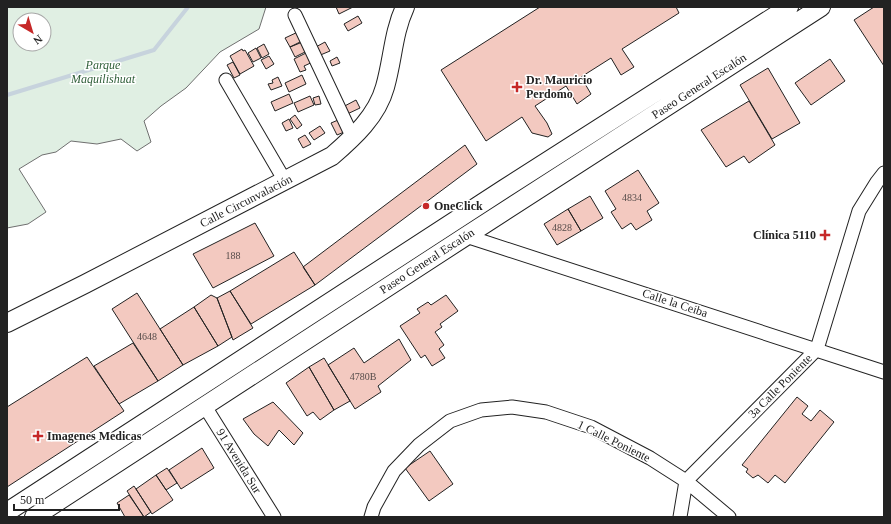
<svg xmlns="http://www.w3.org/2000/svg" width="891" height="524" viewBox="0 0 891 524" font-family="'Times New Roman',serif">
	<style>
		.green { fill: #e0efe3; stroke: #6f6f6f; fill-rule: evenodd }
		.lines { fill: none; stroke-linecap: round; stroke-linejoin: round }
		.stream { stroke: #c7d3dd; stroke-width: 4 }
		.building { fill: #f3c9c0; stroke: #222 }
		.street-casing { stroke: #222; stroke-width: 15 }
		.secondary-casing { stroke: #222; stroke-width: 20 }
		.street { stroke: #fff; stroke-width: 13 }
		.secondary { stroke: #fff; stroke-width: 18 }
		.poi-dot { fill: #c62828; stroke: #fff; stroke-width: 1.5 }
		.labels { text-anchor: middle; stroke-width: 3; stroke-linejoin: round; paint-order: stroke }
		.number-label { font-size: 10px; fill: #564c4a }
		.park-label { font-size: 12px; font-style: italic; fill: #2f5e38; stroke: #fff }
		.poi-label { font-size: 12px; font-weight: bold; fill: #222; stroke: #fff; text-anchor: start }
		.street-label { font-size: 12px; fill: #222; stroke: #fff }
	</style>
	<rect width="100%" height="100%" fill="#fff"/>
	<path class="green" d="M 7,7 L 266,7 L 259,29 L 220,52 L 186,88 L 161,106 L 144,121 L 151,142 L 137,151 L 121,139 L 97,144 L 71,141 L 56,152 L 42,155 L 19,169 L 46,212 L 28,224 L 7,228 ZM 20,20 L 44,20 L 44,44 L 20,44 Z"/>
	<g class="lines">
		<path class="stream" d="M 7,95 L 154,50 L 188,7"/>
	</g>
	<path class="building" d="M 336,7 L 353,7 L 339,14 Z
		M 540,7 L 676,7 L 679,13 L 622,49 L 634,67 L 621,75 L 611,58 L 581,77 L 591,94 L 577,104 L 566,86 L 535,106 L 547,123 L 552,134 L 548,137 L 532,133 L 522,117 L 486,141 L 441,70 Z
		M 874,7 L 884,7 L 884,66 L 854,20 Z
		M 358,16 L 362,23 L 348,31 L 344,24 Z
		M 300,31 L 304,40 L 290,47 L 285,38 Z
		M 305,41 L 309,50 L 295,57 L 290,47 Z
		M 325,42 L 330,51 L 318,56 L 314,48 Z
		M 264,44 L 269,54 L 262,58 L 257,48 Z
		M 256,48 L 261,58 L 253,62 L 248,53 Z
		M 242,49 L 243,51 L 245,50 L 254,66 L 240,74 L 230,56 Z
		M 310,51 L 315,61 L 304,66 L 306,70 L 300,72 L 294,59 Z
		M 269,56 L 274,64 L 266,69 L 261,60 Z
		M 337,57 L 340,63 L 332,66 L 330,61 Z
		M 830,59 L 845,81 L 811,105 L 795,83 Z
		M 233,62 L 240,75 L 234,78 L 227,65 Z
		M 768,68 L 800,123 L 772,139 L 740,85 Z
		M 302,75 L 306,84 L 289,92 L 285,83 Z
		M 278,77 L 282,86 L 271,90 L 268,84 L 273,83 L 272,80 Z
		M 289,94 L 293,103 L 275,111 L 271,102 Z
		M 310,96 L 314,105 L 298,112 L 294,103 Z
		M 319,96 L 321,104 L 315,105 L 313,98 Z
		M 356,100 L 360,108 L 343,116 L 339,109 Z
		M 749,101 L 775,145 L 749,163 L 744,156 L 726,167 L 701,130 Z
		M 295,115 L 302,125 L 297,129 L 290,119 Z
		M 343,118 L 349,130 L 337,135 L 331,123 Z
		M 289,119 L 293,128 L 286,131 L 282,123 Z
		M 320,126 L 325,133 L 314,140 L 309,133 Z
		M 305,135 L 311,144 L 303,148 L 298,139 Z
		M 465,145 L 477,164 L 315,285 L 303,267 Z
		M 638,170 L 659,203 L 647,211 L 652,220 L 636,230 L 631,223 L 622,229 L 611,212 L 616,209 L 605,191 Z
		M 590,196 L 603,218 L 581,231 L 568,209 Z
		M 568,209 L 581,231 L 557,245 L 544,224 Z
		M 255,223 L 274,256 L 213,288 L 193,254 Z
		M 294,252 L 315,285 L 251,324 L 230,291 Z
		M 230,291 L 253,328 L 233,340 L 217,298 Z
		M 137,293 L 183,365 L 158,381 L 112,309 Z
		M 211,295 L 217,298 L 232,337 L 218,346 L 194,307 Z
		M 446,295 L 458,311 L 440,324 L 442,327 L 435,332 L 444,345 L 439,349 L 445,358 L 432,366 L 425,355 L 421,358 L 400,326 L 420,313 L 417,309 L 428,302 L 431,305 Z
		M 194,307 L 218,346 L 183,365 L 160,329 Z
		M 399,339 L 411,360 L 378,386 L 381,392 L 355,409 L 328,365 L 354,348 L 364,363 Z
		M 133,343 L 158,381 L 119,404 L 94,366 Z
		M 87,357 L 124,411 L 7,487 L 7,407 Z
		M 324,358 L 350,401 L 334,410 L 309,367 Z
		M 309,367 L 334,410 L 320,420 L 313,412 L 307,416 L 286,383 Z
		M 797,397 L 808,406 L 802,414 L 811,421 L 820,410 L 834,422 L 785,483 L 775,475 L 768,483 L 758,475 L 753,478 L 746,472 L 748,469 L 742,465 Z
		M 273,402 L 303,433 L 294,445 L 279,430 L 268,446 L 254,434 L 243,419 Z
		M 202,448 L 214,468 L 181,489 L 169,470 Z
		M 430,451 L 453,484 L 429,501 L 405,468 Z
		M 167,468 L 177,483 L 166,490 L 156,475 Z
		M 156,475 L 173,500 L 152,514 L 136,489 Z
		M 134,486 L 151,512 L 144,517 L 127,491 Z
		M 129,495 L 144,517 L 125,517 L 117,503 Z"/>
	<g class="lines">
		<defs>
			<path id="street" d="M 295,15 L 353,138
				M 226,80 L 285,181
				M 466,236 L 884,372
				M 204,405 L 274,517
				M 371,517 L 374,507 L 394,471 L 419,445 L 450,421 L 481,410 L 512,407 L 546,412 L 591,427 L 650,458 L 686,481 L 729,517
				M 680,517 L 686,481 L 817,349 L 859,211 L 877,182 L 884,173"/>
			<path id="secondary" d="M 7,323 L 85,284 L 332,156 C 354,137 377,116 385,87 C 393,59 393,33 405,7
				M 7,512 L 504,189 L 789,7
				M 34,517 L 466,236 L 821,7"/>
		</defs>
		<use href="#street" class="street-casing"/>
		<use href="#secondary" class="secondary-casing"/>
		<use href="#street" class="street"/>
		<use href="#secondary" class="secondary"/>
	</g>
	<g class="poi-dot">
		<path d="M515 81h4v4h4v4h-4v4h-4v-4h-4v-4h4z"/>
		<circle cx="426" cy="206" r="4"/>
		<path d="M823 229h4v4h4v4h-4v4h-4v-4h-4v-4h4z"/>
		<path d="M36 430h4v4h4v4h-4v4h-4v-4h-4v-4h4z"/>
	</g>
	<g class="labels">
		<g class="number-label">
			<text x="632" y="201">4834</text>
			<text x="562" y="231">4828</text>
			<text x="233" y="259">188</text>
			<text x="147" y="340">4648</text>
			<text x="363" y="380">4780B</text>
		</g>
		<g class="park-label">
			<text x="103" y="69">Parque<tspan x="103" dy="14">Maquilishuat</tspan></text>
		</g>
		<g class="poi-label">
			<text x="526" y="84">Dr. Mauricio<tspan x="526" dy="14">Perdomo</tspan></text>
			<text x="434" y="210">OneClick</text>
			<text x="816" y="239" text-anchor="end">Clínica 5110</text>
			<text x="47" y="440">Imagenes Medicas</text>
		</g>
		<g class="street-label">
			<text transform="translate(699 86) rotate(-33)" y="4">Paseo General Escalón</text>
			<text transform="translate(246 201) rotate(-27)" y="4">Calle Circunvalación</text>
			<text transform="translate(427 261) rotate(-33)" y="4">Paseo General Escalón</text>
			<text transform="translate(675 303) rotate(18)" y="4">Calle la Ceiba</text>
			<text transform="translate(780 386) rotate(-45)" y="4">3a Calle Poniente</text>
			<text transform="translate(614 441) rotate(26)" y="4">1 Calle Poniente</text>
			<text transform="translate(239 461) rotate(58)" y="4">91 Avenida Sur</text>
		</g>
	</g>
	<rect width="891" height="524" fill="none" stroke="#222222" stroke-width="16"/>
	<g transform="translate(32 32) rotate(142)"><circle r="19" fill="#ffffff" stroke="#a7a7a7"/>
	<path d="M0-3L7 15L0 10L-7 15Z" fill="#c62828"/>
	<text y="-6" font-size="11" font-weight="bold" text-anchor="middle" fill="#222222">N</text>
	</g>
	<path d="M14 504v6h105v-6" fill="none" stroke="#222222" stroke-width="2"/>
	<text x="20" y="504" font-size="12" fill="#222222" stroke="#ffffff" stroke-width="3" paint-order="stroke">50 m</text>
</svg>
